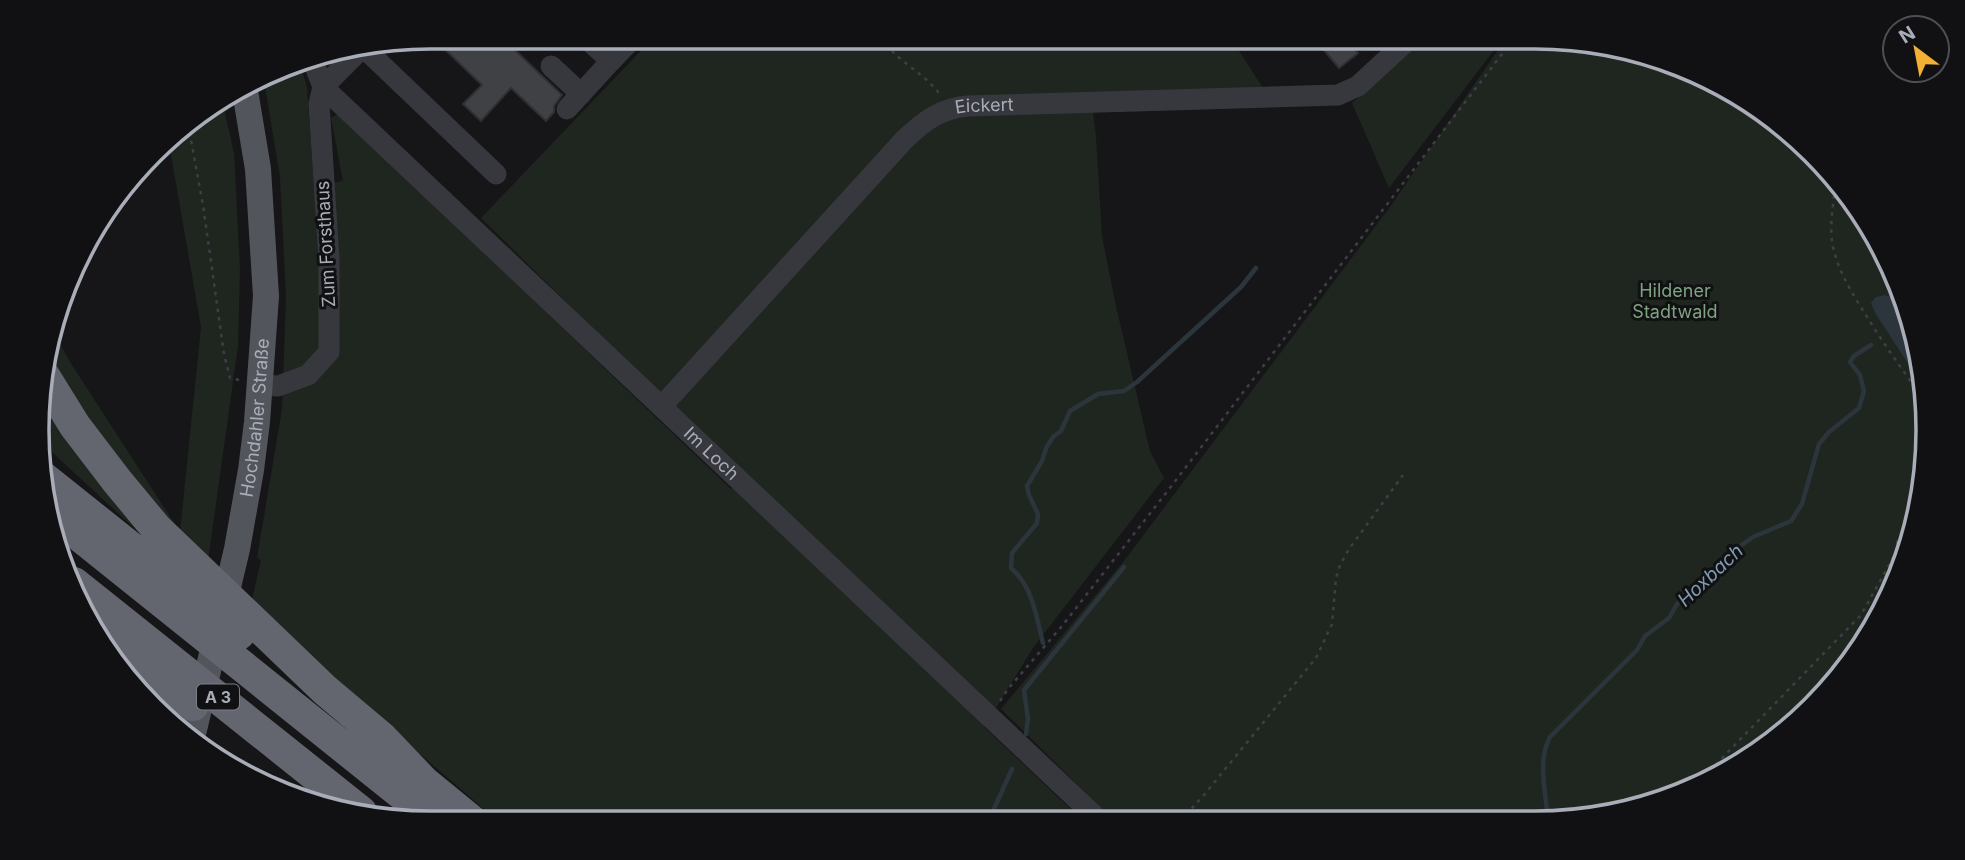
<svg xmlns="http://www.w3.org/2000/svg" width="1965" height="860" viewBox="0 0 1965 860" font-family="Inter,sans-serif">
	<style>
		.green { fill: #1e261f }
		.water { fill: #2c353c }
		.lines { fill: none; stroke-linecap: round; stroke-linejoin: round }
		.stream { stroke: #2c353c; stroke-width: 4.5 }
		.building { fill: #404145; stroke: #303034; stroke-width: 2 }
		.path { stroke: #3d3f44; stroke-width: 2.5; stroke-dasharray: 3.5 5; stroke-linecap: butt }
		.minor { stroke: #37383d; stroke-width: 21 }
		.major { stroke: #53555c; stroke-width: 26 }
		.highway { stroke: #63666e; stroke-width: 32 }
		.labels { text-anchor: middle; stroke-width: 6; stroke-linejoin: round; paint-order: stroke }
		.shield { fill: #111113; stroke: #7b7e86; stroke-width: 2 }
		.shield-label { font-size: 16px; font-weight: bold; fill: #a8adb8 }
		.street-label { font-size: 18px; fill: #a8adb8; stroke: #111113 }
		.park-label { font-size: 18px; fill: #7fa381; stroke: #111113 }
		.water-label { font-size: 19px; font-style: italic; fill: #7f9bb3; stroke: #111113 }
		.rim { fill: none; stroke: #a8adb8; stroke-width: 3.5 }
	</style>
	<rect width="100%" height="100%" fill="#161618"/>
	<path class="green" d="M 654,37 L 1230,37 L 1263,88 L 1091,96 L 1096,137 L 1102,236 L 1116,306 L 1150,451 L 1164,478 L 1033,648 L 984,727 L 1081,819 L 1079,821 L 500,823 L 275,629 L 251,604 L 261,560 L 257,558 L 282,409 L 286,296 L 280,177 L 264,80 L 299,60 L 307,87 L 314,187 L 343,181 L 331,118 L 338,114 L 731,489 L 744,477 L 481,218 Z
		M 1423,37 L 1504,37 L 1389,188 L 1352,103 Z
		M 1507,37 L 1535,37 L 1662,58 L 1795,135 L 1888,256 L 1899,299 L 1885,295 L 1875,313 L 1923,387 L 1927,405 L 1907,557 L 1847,669 L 1775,742 L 1686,793 L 1587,820 L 1114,821 L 1001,709 L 1124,561 L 1390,207 Z
		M 223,104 L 234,153 L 240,269 L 238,346 L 208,561 L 150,504 L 92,429 L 45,352 L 53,330 L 70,362 L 180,532 L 201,327 L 168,138 L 171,134 Z
		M 43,394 L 185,575 L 41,442 Z"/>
	<path class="water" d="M 1885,295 L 1899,299 L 1923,387 L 1875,313 L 1871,303 L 1876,297 Z"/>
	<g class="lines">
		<path class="stream" d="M 1043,643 C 1036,616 1033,587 1011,568 L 1012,553 L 1037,523 L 1038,514 L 1029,495 L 1027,486 L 1042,461 L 1047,446 L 1054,436 L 1061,431 L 1070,411 L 1098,394 L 1124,391 L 1137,382 L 1241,287 L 1256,268
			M 1026,734 L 1028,719 L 1024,690 L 1124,567
			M 1548,820 C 1546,794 1537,760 1550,737 L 1637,650 L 1645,636 L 1669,618 L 1677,604 L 1690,595 L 1723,558 L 1753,537 L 1791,521 L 1802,504 L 1819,444 L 1829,432 L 1859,408 L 1864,391 L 1860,375 L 1850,362 L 1854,356 L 1871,345
			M 988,822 L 1012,769"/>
	</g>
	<path class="building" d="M 432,37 L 477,37 L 483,42 L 488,37 L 530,37 L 516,51 L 562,95 L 554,106 L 554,112 L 546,121 L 511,88 L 481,121 L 463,104 L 482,85 Z
		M 1313,37 L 1344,37 L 1358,53 L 1339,68 Z"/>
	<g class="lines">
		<path class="path" d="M 882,37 C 894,61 925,72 941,96
			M 188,124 L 203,205 L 224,354 L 230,378 L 239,380
			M 1835,187 C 1833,207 1829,227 1833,247 C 1839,274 1854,296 1869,320 C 1887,349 1908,377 1927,405
			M 1000,701 L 1008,689 L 1062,626 L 1166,493 L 1515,37
			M 1692,789 L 1861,615 L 1898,549 L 1897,541 L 1912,520
			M 1180,821 L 1204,795 L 1316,658 L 1332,624 L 1336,578 L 1340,565 L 1349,549 L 1403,475"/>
		<g class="minor">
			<path d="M 364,48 L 496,174"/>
			<path d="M 611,61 L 634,37"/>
			<path d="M 551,66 L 581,94"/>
			<path id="s1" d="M 323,87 L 1100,821"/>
			<path d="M 323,87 L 362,48"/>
			<path d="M 567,109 L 611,61 L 585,37"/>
			<path d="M 259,385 L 278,386 L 308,375 L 329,352 L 329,259 L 319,104 L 323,87 L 311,56"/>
			<path id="s2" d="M 662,406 L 905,139 C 924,121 941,108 968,106 L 1338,95 L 1358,86 L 1411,37"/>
		</g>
		<path class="major" id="s3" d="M 192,738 L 237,549 L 251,470 L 257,422 L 266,296 L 258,169 L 245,91"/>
		<path class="highway" d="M 44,376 L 75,426 L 117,481 L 156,528 L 325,690 L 382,738 L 424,782
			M 40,475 L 239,634
			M 50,512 L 438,823
			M 74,583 L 361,812
			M 89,625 L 193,705
			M 408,769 L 474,823"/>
	</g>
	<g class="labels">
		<rect class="shield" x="197" y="684.5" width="42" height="25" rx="5"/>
		<g class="shield-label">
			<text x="218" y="703">A 3</text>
		</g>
		<g class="street-label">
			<text dy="6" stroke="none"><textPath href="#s2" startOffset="450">Eickert</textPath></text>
			<text transform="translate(326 244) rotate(-93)" y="6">Zum Forsthaus</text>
			<text dy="6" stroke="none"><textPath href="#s3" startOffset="327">Hochdahler Straße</textPath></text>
			<text dy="6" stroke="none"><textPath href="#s1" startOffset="534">Im Loch</textPath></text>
		</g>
		<g class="park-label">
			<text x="1675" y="297">Hildener<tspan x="1675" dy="21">Stadtwald</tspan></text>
		</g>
		<g class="water-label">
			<text transform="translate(1710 575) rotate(-43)" y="7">Hoxbach</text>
		</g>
	</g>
	<path d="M0 0H1965V860H0ZM430 49H1535A381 381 0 0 1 1916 430V430A381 381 0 0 1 1535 811H430A381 381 0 0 1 49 430V430A381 381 0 0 1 430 49Z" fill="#111113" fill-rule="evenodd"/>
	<path class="rim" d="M430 49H1535A381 381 0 0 1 1916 430V430A381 381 0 0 1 1535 811H430A381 381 0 0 1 49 430V430A381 381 0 0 1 430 49Z"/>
	<g transform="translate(1916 49) rotate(328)"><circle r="33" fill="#111113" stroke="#4d4f55" stroke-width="2"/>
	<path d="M0-5L12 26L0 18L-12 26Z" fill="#f2b134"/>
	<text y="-10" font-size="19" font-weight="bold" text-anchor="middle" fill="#a8adb8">N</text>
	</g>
</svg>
